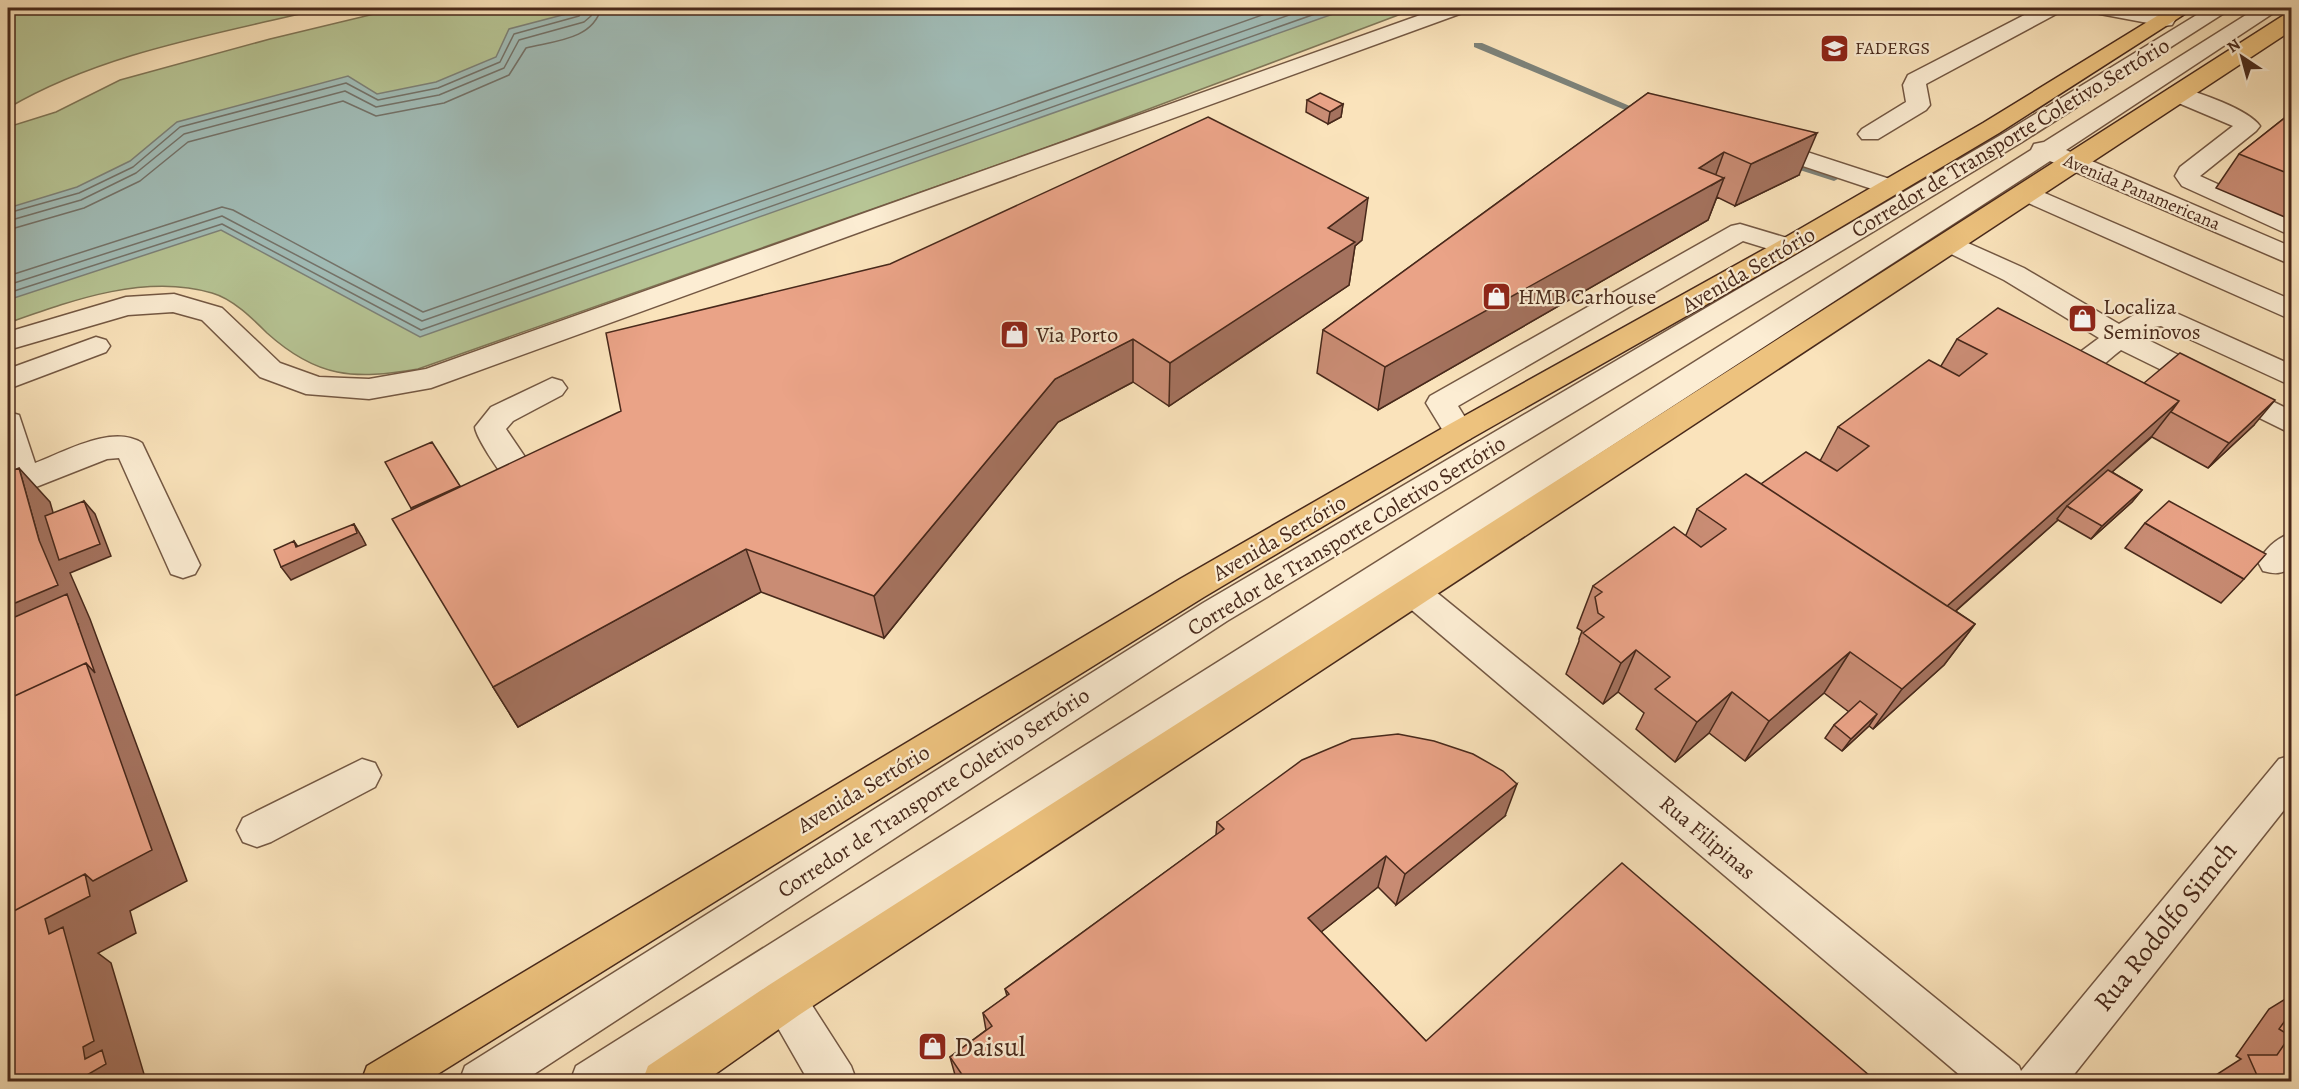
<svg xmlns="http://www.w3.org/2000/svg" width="2299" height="1089" viewBox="0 0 2299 1089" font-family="Alegreya,serif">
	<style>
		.green { fill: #b7c595; stroke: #807758; stroke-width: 1.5 }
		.water { fill: #a1bdb8; stroke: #7d8279; stroke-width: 1.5 }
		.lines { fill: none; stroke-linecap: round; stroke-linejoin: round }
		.shore { stroke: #74736a; stroke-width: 1.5 }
		.stream { fill: #7d8279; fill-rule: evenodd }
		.minor-casing { stroke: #745843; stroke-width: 3 }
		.major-casing { stroke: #48291b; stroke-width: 3 }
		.minor { fill: #fcedd3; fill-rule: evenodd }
		.major { fill: #edc27e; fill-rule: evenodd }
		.wall { fill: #c98c74; stroke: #48291b; stroke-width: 1.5 }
		.shaded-wall { fill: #a4725e; stroke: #48291b; stroke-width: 1.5 }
		.building { fill: #eaa387; stroke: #48291b; stroke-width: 1.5 }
		.labels { text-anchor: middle; stroke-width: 4.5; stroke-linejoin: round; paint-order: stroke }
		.far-poi-label { font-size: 18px; fill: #48291b; stroke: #fcedd3; text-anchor: start }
		.far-street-label { font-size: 18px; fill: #48291b; stroke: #fcedd3 }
		.street-label { font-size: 22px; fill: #48291b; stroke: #fcedd3 }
		.poi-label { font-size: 22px; fill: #48291b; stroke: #fcedd3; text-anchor: start }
		.near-street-label { font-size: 27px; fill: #48291b; stroke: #fcedd3 }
		.near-poi-label { font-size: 27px; fill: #48291b; stroke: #fcedd3; text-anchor: start }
	</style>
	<rect width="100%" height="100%" fill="#fae3bb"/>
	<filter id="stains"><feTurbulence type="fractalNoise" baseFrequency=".00333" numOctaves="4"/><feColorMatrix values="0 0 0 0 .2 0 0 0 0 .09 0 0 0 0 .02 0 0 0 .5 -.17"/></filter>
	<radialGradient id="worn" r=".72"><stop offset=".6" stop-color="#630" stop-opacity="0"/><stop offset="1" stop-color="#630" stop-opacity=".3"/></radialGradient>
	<path class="green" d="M 8,8 L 325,8 C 218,34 103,52 8,108 Z
		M 399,8 L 1417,8 L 1040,150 L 418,369 C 354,380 317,378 267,333 C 252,318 233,299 212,293 C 145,273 70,301 8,323 L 8,127 L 56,112 L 120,80 L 270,39 Z"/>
	<path class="water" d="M 589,8 L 1350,8 L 420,337 L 221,230 L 8,300 L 8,208 L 77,187 L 130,161 L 177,122 L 348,76 L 377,94 L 436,82 L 496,57 L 509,29 Z"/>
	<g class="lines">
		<path class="shore" d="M 8,213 L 79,193 L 133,167 L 180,127 L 346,83 L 378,100 L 438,88 L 500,62 L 514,34 L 579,16 L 584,8
			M 8,221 L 81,200 L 136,173 L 184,134 L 345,91 L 376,107 L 439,95 L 504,68 L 519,40 L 584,22 L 591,16 L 592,8
			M 8,230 L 84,208 L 140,181 L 188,142 L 343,101 L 376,116 L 444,103 L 509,75 L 526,48 C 553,41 593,40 601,8
			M 8,276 L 222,207 L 233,210 L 423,312 L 1282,8
			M 8,285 L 222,216 L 422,321 L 1309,8
			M 8,293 L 222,224 L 421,330 L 1332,8"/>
		<path class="stream" d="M 1362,8 L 1388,8 L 1399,11 C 1391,16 1370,13 1362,8 Z
			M 1474,43 L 1482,43 L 1651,115 L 1642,117 L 1474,47 Z
			M 1782,158 L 1838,176 L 1840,178 L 1834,181 L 1778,163 L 1778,159 Z"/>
		<defs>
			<path id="minor" d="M 1440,8 L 1468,8 L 1465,12 L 431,388 L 369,399 L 306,394 L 260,377 L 202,320 L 173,312 L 128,315 L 8,350 L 8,332 L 126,297 L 174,294 L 222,308 L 280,363 L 319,377 L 369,379 L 426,369 Z
				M 2038,8 L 2063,8 L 2060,12 L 1926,84 L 1930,105 L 1926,110 L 1878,139 L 1862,139 L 1858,134 L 1862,129 L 1906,102 L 1903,85 L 1908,75 Z
				M 2090,8 L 2131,8 L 2172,15 L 2175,20 L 2172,25 L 2164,26 L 2100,14 L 2093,12 Z
				M 2208,8 L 2232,8 L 2022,142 L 1227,621 L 522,1082 L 459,1082 L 465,1066 L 1203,603 L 2006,132 Z
				M 2257,8 L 2281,8 L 2066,150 L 2292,247 L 2292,265 L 2050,161 L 788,981 L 799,985 L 851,1066 L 857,1082 L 809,1082 L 762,1000 L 764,997 L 633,1082 L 570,1082 L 576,1066 L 2031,150 L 2034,144 L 2044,142 Z
				M 2177,87 C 2198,92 2248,109 2260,126 L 2256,131 L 2200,176 L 2292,218 L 2292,236 L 2182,186 L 2175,176 L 2180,167 L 2233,126 L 2169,99 L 2166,94 L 2169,89 Z
				M 1764,138 L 1899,182 L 1902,187 L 1899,192 L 1890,194 L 1881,192 L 1755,150 L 1752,145 L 1755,140 Z
				M 2026,185 L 2292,300 L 2292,320 L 2017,198 L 2013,193 L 2017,188 Z
				M 1740,224 L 1797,241 L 1801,247 L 1797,253 L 1788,255 L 1743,241 L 1458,406 L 1474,432 L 1470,439 L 1459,442 L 1448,439 L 1426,403 L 1430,396 L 1731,226 Z
				M 1950,235 L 2024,268 L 2119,324 L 2137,313 L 2165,308 L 2292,365 L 2292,386 L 2161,326 L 2154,327 L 2140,336 L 2292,411 L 2292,434 L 2121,350 C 2102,364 2077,394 2052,387 L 2047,380 L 2052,373 L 2099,338 L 2004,280 L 1941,249 L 1937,243 L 1941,237 Z
				M 96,337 L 106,340 L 110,346 L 106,352 L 8,389 L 8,369 Z
				M 552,378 L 562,381 L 567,388 L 562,395 L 513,421 L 506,429 L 540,479 L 535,487 C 528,489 519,492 513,487 C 504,480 476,438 475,427 L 491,407 Z
				M 8,412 L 19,415 L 35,463 C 65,452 112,424 142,443 L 200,565 L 195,574 L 183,578 L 171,574 L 119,458 L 107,459 L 8,498 Z
				M 2292,533 L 2292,566 C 2283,575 2274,574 2263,571 L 2258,562 C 2266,548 2276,538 2292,533 Z
				M 1413,579 L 1425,583 L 2019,1066 L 2021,1071 L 2279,759 L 2292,755 L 2292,800 L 2068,1082 L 1968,1082 L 1401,601 L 1396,592 L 1401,583 Z
				M 362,759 L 375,763 L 381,775 L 375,787 L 271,842 L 257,847 L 243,842 L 237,830 L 243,818 Z"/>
			<path id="major" d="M 2170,8 L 2194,8 L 1999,133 L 1797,253 L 1470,439 L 1204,597 L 425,1082 L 361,1082 L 367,1066 L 1180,579 L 1448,425 L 1779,241 L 1983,123 Z
				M 2292,14 L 2292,30 L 799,1015 L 704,1082 L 642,1082 L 648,1066 L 769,985 L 2284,15 Z"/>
		</defs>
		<use href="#minor" class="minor-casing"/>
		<use href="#major" class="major-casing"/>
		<use href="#minor" class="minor"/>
		<use href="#major" class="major"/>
	</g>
	<path class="wall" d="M 1648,93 L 1799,175 L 1735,206 L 1717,197 L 1708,220 L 1378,410 L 1317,373 L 1323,330 Z
		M 1307,100 L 1343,104 L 1341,117 L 1328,124 L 1306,112 Z
		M 2292,112 L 2292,220 L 2216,188 L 2239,154 Z
		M 1362,240 L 1355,246 L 1349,285 L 1169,406 L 1133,382 L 1058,422 L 884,638 L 761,592 L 518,727 L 493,687 L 461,487 Z
		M 1957,339 L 2144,383 L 2254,425 L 2208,468 L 2152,437 L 2112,472 L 2142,490 L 2132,502 L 2091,539 L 2058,520 L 1956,611 L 1975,624 L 1944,665 L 1873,729 L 1869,726 L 1842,751 L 1825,738 L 1834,725 L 1849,712 L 1824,693 L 1745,761 L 1709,733 L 1675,762 L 1636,729 L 1644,713 L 1618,692 L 1603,704 L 1566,674 L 1579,641 L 1579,639 L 1582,631 L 1577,628 L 1593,586 L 1686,535 L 1697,509 L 1820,461 L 1838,427 L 1941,366 Z
		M 2145,523 L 2244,579 L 2221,603 L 2125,548 Z
		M 1505,816 L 1396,905 L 1378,887 L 1321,932 L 1426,1041 L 1877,1082 L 957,1082 L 950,1057 L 986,1030 L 983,1013 L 1007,996 L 1005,989 L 1216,835 L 1217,822 Z
		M 2292,995 L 2292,1082 L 2205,1082 L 2241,1059 L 2236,1056 L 2269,1009 Z"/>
	<path class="shaded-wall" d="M 1343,104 L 1341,117 L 1328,124 L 1330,112 Z
		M 1817,133 L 1799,175 L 1735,206 L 1751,164 Z
		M 1724,152 L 1712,185 L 1724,178 L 1708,220 L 1378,410 L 1385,367 Z
		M 1368,198 L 1362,240 L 1355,246 L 1349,285 L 1169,406 L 1170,363 L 1328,228 Z
		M 1133,339 L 1133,382 L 1058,422 L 884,638 L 874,596 L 1055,379 Z
		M 2275,400 L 2254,425 L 2208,468 L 2229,443 Z
		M 2179,401 L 2152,436 L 2071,509 L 2067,506 L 2057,519 L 2058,520 L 1916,646 L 1940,612 Z
		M 19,468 L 50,502 L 66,557 L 84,501 L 95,514 L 111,556 L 70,573 L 90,619 L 187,881 L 130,911 L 136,933 L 98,953 L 111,963 L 144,1074 L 140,1076 L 149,1082 L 75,1082 L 85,1059 L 8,926 L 85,874 L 86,663 L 78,624 L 8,655 L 8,606 L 39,540 Z
		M 460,486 L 419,521 L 411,508 Z
		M 2142,490 L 2132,502 L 2091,539 L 2102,526 Z
		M 354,524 L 362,537 L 366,545 L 291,580 L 281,567 L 294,541 L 303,554 Z
		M 746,549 L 761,592 L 518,727 L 493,687 Z
		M 1975,624 L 1944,665 L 1873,729 L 1902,689 Z
		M 1636,650 L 1618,692 L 1603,704 L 1621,663 Z
		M 1850,652 L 1824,693 L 1745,761 L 1769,721 Z
		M 1732,692 L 1709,733 L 1675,762 L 1697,722 Z
		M 1877,714 L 1869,726 L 1842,751 L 1851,739 Z
		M 1517,784 L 1505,816 L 1396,905 L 1405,874 Z
		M 1386,856 L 1378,887 L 1302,947 L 1308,918 Z"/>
	<path class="building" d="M 1320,93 L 1343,104 L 1330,112 L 1307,100 Z
		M 1648,93 L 1817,133 L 1751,164 L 1724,152 L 1699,168 L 1724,178 L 1385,367 L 1323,330 Z
		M 2292,112 L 2292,175 L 2239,154 Z
		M 1208,117 L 1368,198 L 1328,228 L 1355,242 L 1170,363 L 1133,339 L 1055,379 L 874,596 L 746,549 L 493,687 L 392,519 L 621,411 L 606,333 L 890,264 Z
		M 1998,308 L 2179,401 L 1947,606 L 1761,484 L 1806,452 L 1837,471 L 1869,446 L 1838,427 L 1929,360 L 1959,376 L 1987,354 L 1957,339 Z
		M 2180,353 L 2275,400 L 2229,443 L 2171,412 L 2179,401 L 2144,383 Z
		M 432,442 L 460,486 L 411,508 L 385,462 Z
		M 19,468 L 39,540 L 58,585 L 8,606 L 8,472 Z
		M 2108,470 L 2142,490 L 2102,526 L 2067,506 Z
		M 1746,474 L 1975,624 L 1902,689 L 1850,652 L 1769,721 L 1732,692 L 1697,722 L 1655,689 L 1670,677 L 1636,650 L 1621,663 L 1583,633 L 1604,617 L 1598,613 L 1595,597 L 1602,592 L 1593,586 L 1674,527 L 1701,547 L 1726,529 L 1697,509 Z
		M 84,501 L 100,544 L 59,560 L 45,516 Z
		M 2169,501 L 2266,554 L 2244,579 L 2145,523 Z
		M 354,524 L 357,533 L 281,567 L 274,550 L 294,541 L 296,547 Z
		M 67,594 L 95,673 L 86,663 L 8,699 L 8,671 L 9,671 L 8,664 L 8,620 Z
		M 86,663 L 152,850 L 93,881 L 85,874 L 8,914 L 8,699 Z
		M 1860,701 L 1877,714 L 1851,739 L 1834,725 Z
		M 1398,734 L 1434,741 L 1473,754 L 1503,771 L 1517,784 L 1405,874 L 1386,856 L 1308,918 L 1426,1041 L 1622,863 L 1877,1082 L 967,1082 L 950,1057 L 992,1026 L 983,1013 L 1009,994 L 1005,989 L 1224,829 L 1217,822 L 1302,760 L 1352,739 Z
		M 85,874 L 90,896 L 45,919 L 49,934 L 63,927 L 94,1041 L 83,1047 L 85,1059 L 102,1050 L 106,1064 L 75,1082 L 8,1082 L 8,914 Z
		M 2292,1011 L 2292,1082 L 2260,1082 L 2248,1055 L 2277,1055 L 2290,1036 L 2279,1029 Z"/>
	<defs>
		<symbol id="university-square" viewBox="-11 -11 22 22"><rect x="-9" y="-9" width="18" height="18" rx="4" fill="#8f2418" stroke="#fcedd3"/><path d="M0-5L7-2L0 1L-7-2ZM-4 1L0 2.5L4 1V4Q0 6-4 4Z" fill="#fff"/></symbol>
		<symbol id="shop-square" viewBox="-11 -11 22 22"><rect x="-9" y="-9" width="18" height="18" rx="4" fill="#8f2418" stroke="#fcedd3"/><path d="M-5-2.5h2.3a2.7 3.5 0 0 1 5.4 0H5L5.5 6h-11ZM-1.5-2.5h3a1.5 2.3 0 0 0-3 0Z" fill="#fff"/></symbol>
	</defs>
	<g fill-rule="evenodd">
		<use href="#university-square" x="1818" y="32" width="33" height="33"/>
		<use href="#shop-square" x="1480" y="280" width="33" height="33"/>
		<use href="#shop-square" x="2066" y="302" width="33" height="33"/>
		<use href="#shop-square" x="998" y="318" width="33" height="33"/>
		<use href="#shop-square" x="916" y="1030" width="33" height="33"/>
	</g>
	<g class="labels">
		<g class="far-poi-label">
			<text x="1855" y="54">FADERGS</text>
		</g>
		<g class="far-street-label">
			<text transform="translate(2142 192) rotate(23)" y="6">Avenida Panamericana</text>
		</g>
		<g class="street-label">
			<text transform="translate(2010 137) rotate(-31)" y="8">Corredor de Transporte Coletivo Sertório</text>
			<text transform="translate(1748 269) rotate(-30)" y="8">Avenida Sertório</text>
			<text transform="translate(1346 535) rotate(-31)" y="8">Corredor de Transporte Coletivo Sertório</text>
			<text transform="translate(1279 537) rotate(-30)" y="8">Avenida Sertório</text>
			<text transform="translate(863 788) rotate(-31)" y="8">Avenida Sertório</text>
			<text transform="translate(933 792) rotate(-33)" y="8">Corredor de Transporte Coletivo Sertório</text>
			<text transform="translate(1708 837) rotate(40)" y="8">Rua Filipinas</text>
		</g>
		<g class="poi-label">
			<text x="1518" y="304">HMB Carhouse</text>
			<text x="2103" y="314">Localiza<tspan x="2103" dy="25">Seminovos</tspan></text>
			<text x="1036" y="342">Via Porto</text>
		</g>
		<g class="near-street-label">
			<text transform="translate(2165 926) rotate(-51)" y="9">Rua Rodolfo Simch</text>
		</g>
		<g class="near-poi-label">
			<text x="954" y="1056">Daisul</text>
		</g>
	</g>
	<rect width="2299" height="1089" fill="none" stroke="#fae3bb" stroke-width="30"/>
	<rect x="9" y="9" width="2281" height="1071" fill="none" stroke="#48291b" stroke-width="3"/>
	<rect x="15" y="15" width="2269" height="1059" fill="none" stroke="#48291b" stroke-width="1.5"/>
	<g transform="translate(2242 57) rotate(324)" stroke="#fcedd3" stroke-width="4.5" paint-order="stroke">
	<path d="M0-4.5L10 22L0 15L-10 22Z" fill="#48291b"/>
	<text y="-9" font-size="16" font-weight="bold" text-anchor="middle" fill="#48291b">N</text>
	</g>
	<rect width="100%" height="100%" filter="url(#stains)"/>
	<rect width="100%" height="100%" fill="url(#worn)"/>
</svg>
